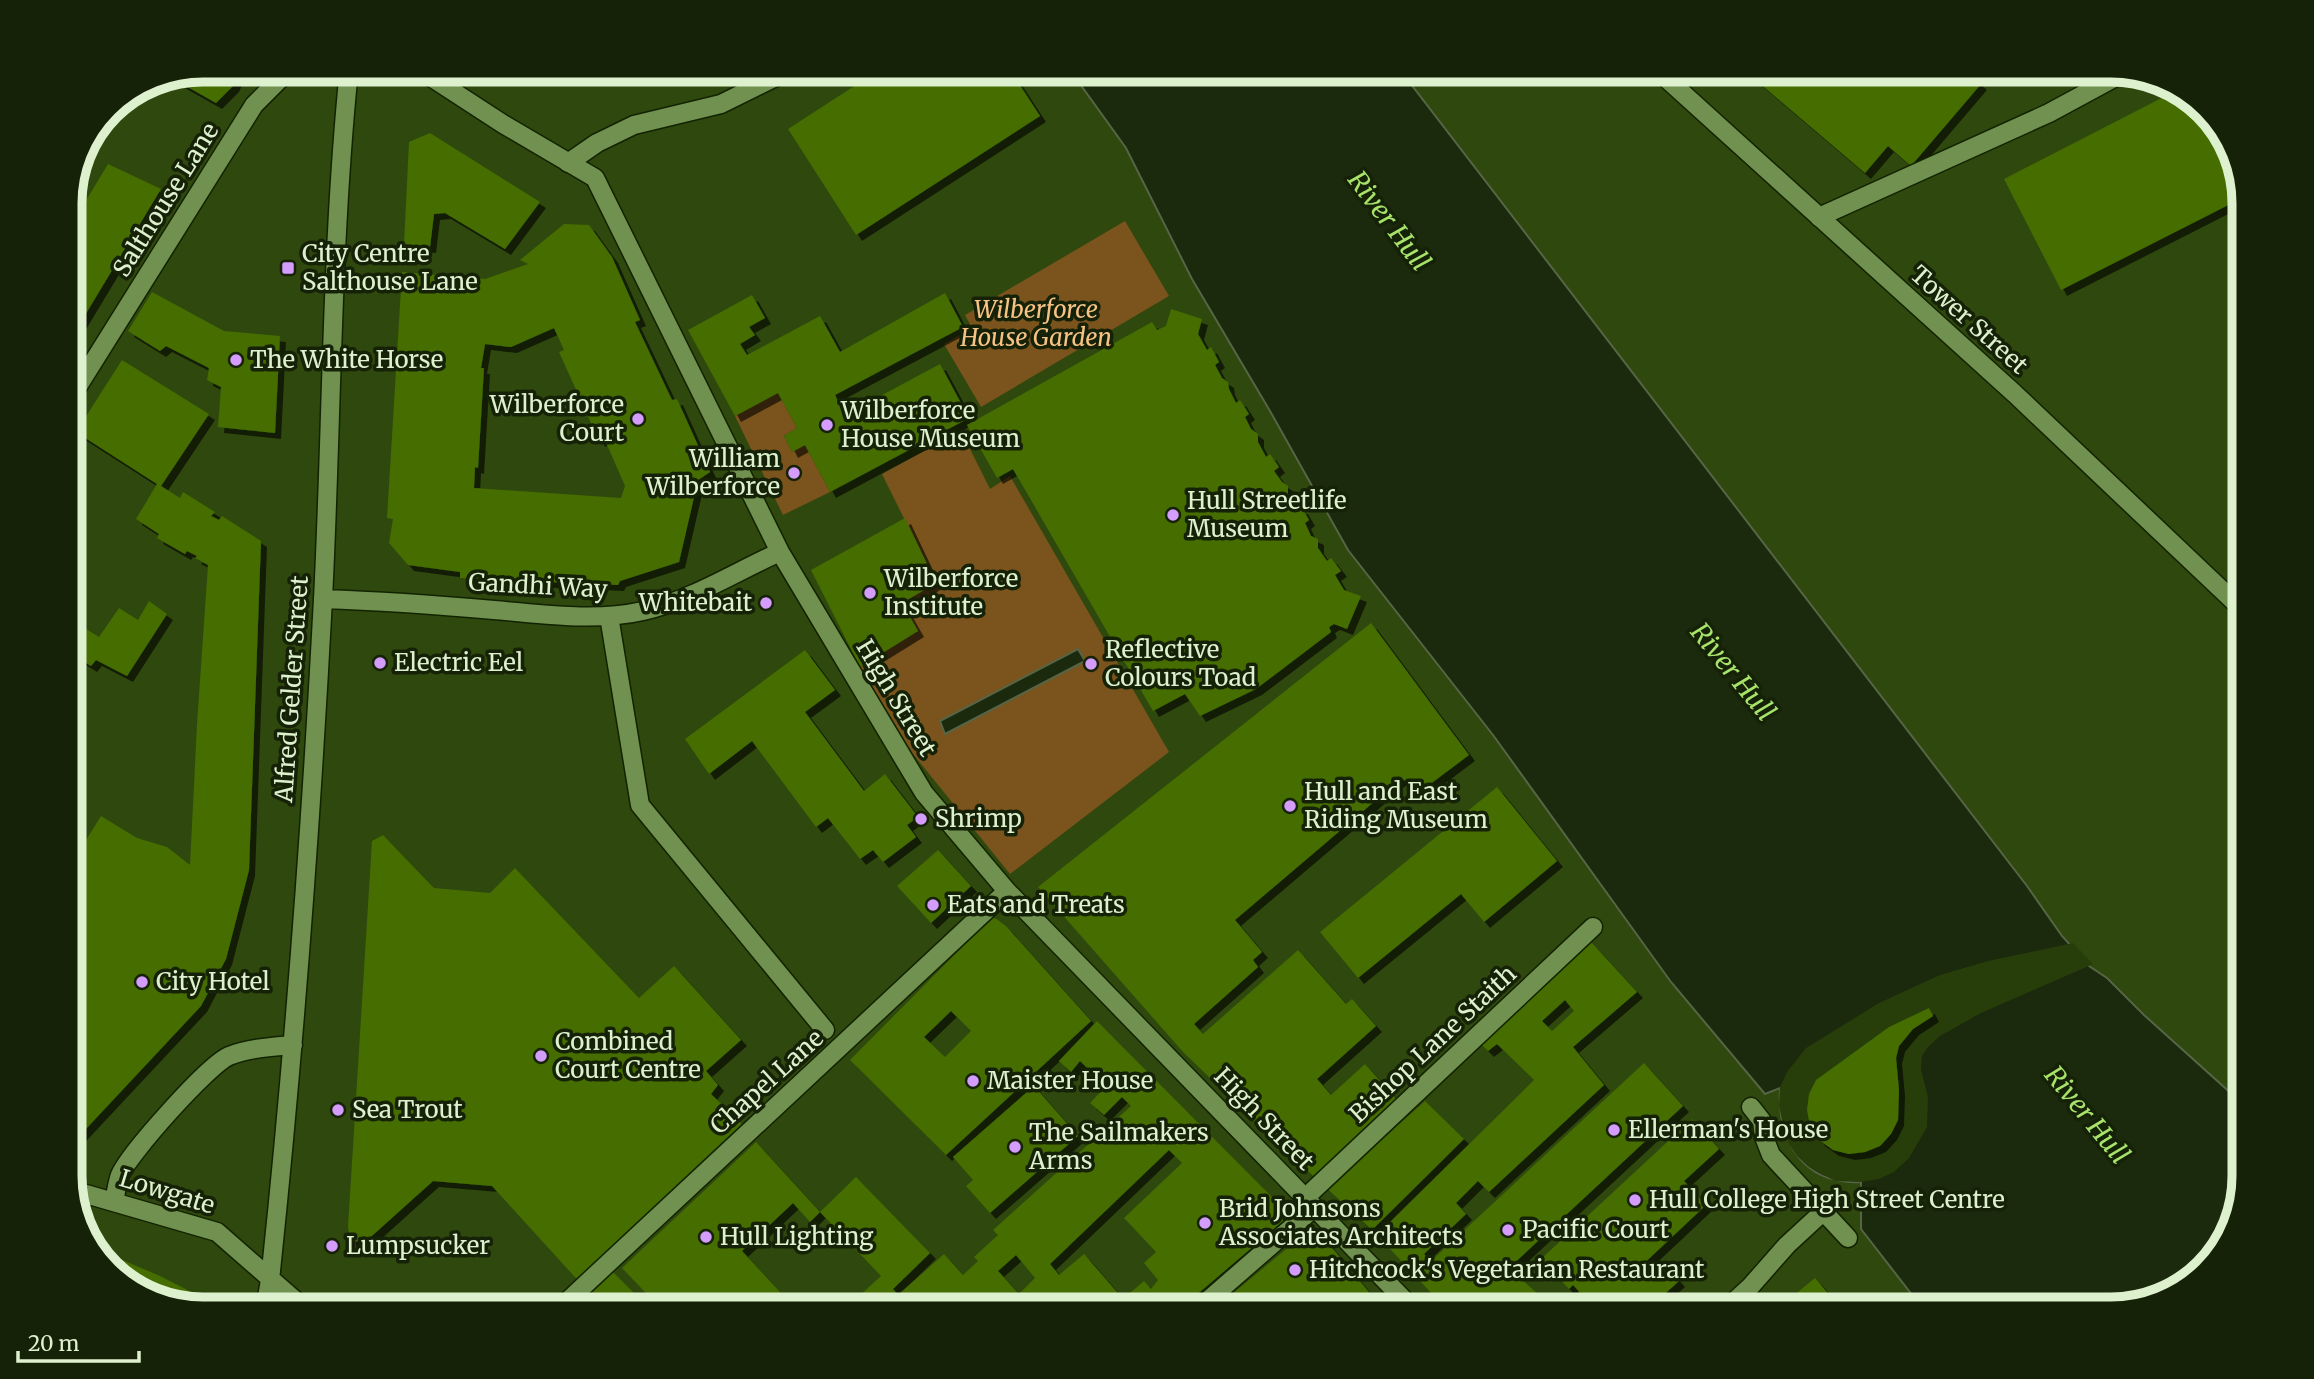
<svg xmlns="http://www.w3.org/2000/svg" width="2314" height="1379" viewBox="0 0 2314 1379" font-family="Merriweather,serif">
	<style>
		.built { fill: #2f480e }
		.green { fill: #7b531c }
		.water { fill: #1b290c; stroke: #566546; stroke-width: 2 }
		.pier { fill: #273e0a }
		.building { fill: #446d00; fill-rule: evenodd; filter: url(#shadow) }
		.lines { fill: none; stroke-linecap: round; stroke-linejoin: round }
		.service-casing { stroke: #132301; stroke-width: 21 }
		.pedestrian-casing { stroke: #132301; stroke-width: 21 }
		.minor-casing { stroke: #132301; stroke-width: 21 }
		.service { stroke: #70914f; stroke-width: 18 }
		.pedestrian { stroke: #70914f; stroke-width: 18 }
		.minor { stroke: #70914f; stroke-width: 18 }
		.poi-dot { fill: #d49cfb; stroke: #152207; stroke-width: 2.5 }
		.labels { text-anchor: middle; stroke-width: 7; stroke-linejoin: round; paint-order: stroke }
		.street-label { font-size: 24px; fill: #def1ce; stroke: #152207 }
		.poi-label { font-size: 24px; fill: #def1ce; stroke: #152207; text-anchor: start }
		.park-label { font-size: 24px; font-style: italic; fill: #f7c385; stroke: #152207 }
		.water-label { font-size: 26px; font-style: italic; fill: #a8e36a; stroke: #152207 }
		.rim { fill: none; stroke: #def1ce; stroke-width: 9 }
	</style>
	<defs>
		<filter id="shadow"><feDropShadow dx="6" dy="6" stdDeviation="0" flood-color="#0009"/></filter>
	</defs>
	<rect width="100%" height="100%" fill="#273e0a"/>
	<path class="built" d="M 204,70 L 1070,70 L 1126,148 L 1192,279 L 1270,411 L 1348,550 L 1493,735 L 1671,982 L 1765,1094 L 1780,1087 L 1779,1106 L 1809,1167 L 1835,1181 L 1861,1182 L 1861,1229 L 1923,1309 L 204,1309 L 136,1291 L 88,1242 L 70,1184 L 70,195 L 109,109 L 153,80 Z
		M 1400,70 L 2110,70 L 2177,88 L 2226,137 L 2244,195 L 2244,1105 L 2144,1015 L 2107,978 L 2089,966 L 2062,936 L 2027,886 Z"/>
	<path class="green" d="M 1125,221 L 1169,296 L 981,407 L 944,344 L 972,328 L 965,315 Z
		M 778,393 L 797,428 L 784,436 L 792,452 L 805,445 L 830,492 L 783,515 L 735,416 Z
		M 961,431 L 990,489 L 1010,476 L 1169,752 L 1010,874 L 913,754 L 860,667 L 917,632 L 902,603 L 936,583 L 882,474 Z"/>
	<path class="water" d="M 1070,70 L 1400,70 L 2027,886 L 2062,936 L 2089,966 L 2107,978 L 2144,1015 L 2244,1105 L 2244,1176 L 2226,1242 L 2178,1291 L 2111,1309 L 1923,1309 L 1861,1229 L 1861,1182 C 1803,1185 1777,1141 1780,1088 L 1765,1094 L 1671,982 L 1493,735 L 1348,550 L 1270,411 L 1192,279 L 1126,148 Z
		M 1078,649 L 1085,661 L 945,734 L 940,721 Z"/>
	<path class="pier" d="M 2073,943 L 2093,964 L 1981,1013 L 1940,1036 L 1928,1047 L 1922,1056 L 1921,1070 L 1928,1097 L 1927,1127 L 1909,1158 L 1894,1172 L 1879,1179 L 1861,1182 L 1835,1181 L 1809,1167 L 1797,1156 L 1788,1143 L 1784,1129 L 1779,1106 L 1780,1087 L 1787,1072 L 1806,1048 L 1879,1003 L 1940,975 L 1988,961 Z"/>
	<path class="building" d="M 204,70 L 240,70 L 233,86 L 216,103 L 170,77 Z
		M 879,70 L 1010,70 L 1040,116 L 856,235 L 788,129 Z
		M 1744,70 L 1965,70 L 1981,84 L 1911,166 L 1888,146 L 1865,173 Z
		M 2179,89 L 2226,137 L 2244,197 L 2061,290 L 2004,179 Z
		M 430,133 L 540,202 L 505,249 L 445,213 L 434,214 L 430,247 L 404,244 L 409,142 Z
		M 108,164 L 161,189 L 70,340 L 70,227 Z
		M 564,224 L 589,225 L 612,257 L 640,320 L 635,322 L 672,400 L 677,399 L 710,472 L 698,480 L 679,562 L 620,581 L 618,585 L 460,578 L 460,572 L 408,565 L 389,543 L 393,519 L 387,518 L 402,272 L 485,279 L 528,264 L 520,260 ZM 554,328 L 564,350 L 559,352 L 599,441 L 604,438 L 625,486 L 621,498 L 474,488 L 475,467 L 478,468 L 484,368 L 481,368 L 485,344 L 511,347 Z
		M 152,292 L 224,331 L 280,336 L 275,433 L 218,427 L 221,387 L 207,380 L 209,368 L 166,346 L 160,351 L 128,331 Z
		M 945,293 L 963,327 L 835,395 L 845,415 L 940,364 L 969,418 L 830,492 L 805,445 L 792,452 L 784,436 L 797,428 L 778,393 L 735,416 L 688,330 L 752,295 L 765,318 L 749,327 L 755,335 L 740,344 L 747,355 L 820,316 L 840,352 Z
		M 1171,309 L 1202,319 L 1198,334 L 1207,350 L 1211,347 L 1219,362 L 1215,365 L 1222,378 L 1228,382 L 1229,389 L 1236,403 L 1240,400 L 1249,414 L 1245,417 L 1251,429 L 1258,434 L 1258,442 L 1266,457 L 1270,454 L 1279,467 L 1274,471 L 1282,482 L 1288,486 L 1288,496 L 1296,510 L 1302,508 L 1309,520 L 1305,523 L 1311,536 L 1318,539 L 1318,548 L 1327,561 L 1331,558 L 1341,571 L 1335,575 L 1344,590 L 1361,596 L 1347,629 L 1334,624 L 1329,627 L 1331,632 L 1256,689 L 1200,716 L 1185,694 L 1153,711 L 1013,469 L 997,478 L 967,425 L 1152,322 L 1157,330 L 1166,326 Z
		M 122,360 L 209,414 L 161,486 L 180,498 L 183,492 L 215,512 L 211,516 L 219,520 L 222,516 L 261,541 L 249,870 L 226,959 L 201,1006 L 70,1146 L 70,866 L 101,816 L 137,838 L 167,847 L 190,865 L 197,724 L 208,565 L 195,558 L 197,556 L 187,551 L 185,554 L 157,538 L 159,534 L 136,519 L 157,484 L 76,432 Z
		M 905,518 L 936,583 L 902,603 L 918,631 L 860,667 L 811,570 Z
		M 149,601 L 167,614 L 127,676 L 96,660 L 91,666 L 70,653 L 70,619 L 99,637 L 119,608 L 138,620 Z
		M 1371,623 L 1469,755 L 1417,794 L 1402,778 L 1235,920 L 1262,952 L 1253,960 L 1258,967 L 1194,1024 L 1203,1034 L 1298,950 L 1346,1004 L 1352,999 L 1376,1026 L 1317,1079 L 1331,1095 L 1365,1064 L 1398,1101 L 1336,1155 L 1349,1169 L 1425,1101 L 1464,1139 L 1372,1230 L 1277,1143 L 1183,1052 L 1038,887 Z
		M 805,650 L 835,690 L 805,712 L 864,791 L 885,774 L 918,817 L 907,825 L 916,837 L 883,862 L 873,850 L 860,859 L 828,818 L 816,827 L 752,741 L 709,774 L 685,739 Z
		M 1497,787 L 1557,861 L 1484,922 L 1461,894 L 1358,978 L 1320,932 Z
		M 383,835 L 434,888 L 490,893 L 515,868 L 639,998 L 674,966 L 741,1040 L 706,1071 L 718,1085 L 711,1094 L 749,1131 L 583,1286 L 492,1186 L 433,1181 L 364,1243 L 350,1240 L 348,1227 L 372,841 Z
		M 938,850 L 971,886 L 931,923 L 897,886 Z
		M 995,918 L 1006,926 L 1091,1021 L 946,1155 L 850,1060 L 990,919 ZM 951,1011 L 971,1031 L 945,1057 L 924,1037 Z
		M 1591,942 L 1637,992 L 1573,1047 L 1604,1085 L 1489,1192 L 1478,1181 L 1456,1203 L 1466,1214 L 1424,1254 L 1431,1261 L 1644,1063 L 1683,1106 L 1509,1268 L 1539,1295 L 1550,1309 L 1446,1309 L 1377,1235 L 1534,1080 L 1497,1044 L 1488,1051 L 1480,1043 ZM 1565,1000 L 1574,1011 L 1552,1031 L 1542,1021 Z
		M 1929,1008 L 1933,1016 L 1913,1029 L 1899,1046 L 1896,1058 L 1899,1090 L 1898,1120 L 1891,1134 L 1880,1146 L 1865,1152 L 1849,1154 L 1833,1150 L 1819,1140 L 1810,1126 L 1807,1110 L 1809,1094 L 1816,1080 L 1889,1027 Z
		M 1097,1021 L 1282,1207 L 1283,1221 L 1180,1309 L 845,1309 L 881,1276 L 820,1212 L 810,1222 L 793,1203 L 742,1251 L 796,1309 L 661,1309 L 622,1268 L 756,1142 L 820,1212 L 856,1177 L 930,1253 L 893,1289 L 898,1295 L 944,1254 L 963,1275 L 978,1261 L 974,1257 L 998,1235 L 993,1230 L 1131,1106 L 1122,1097 L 1104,1115 L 1090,1103 L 1106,1086 L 1080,1061 L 1071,1072 L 1059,1061 ZM 1169,1150 L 1182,1163 L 1124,1218 L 1156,1252 L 1144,1263 L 1158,1280 L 1151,1289 L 1144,1281 L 1123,1299 L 1084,1254 L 1059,1275 L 1050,1264 ZM 1016,1255 L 1035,1278 L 1019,1294 L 998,1271 Z
		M 1034,1086 L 1078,1136 L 990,1213 L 966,1186 L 973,1180 L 953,1157 Z
		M 1692,1119 L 1719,1149 L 1684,1181 L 1706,1205 L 1638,1269 L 1645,1276 L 1661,1261 L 1679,1281 L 1648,1309 L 1583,1309 L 1590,1303 L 1573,1285 L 1569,1289 L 1541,1259 Z
		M 1314,1226 L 1383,1309 L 1357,1309 L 1351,1302 L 1343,1309 L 1214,1309 Z
		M 94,1248 L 160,1276 L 205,1299 L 201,1308 L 137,1291 Z
		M 613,1272 L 650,1309 L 575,1309 Z
		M 1815,1278 L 1841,1309 L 1777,1309 Z"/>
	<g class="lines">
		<defs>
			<path id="service" d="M 568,163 L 597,143 L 634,125 L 721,104 L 790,70
				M 1819,217 L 2049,113 L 2123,73
				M 609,616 L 640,805 L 825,1030
				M 1306,1197 L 1593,927"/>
			<path id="pedestrian" d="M 1751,1107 L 1762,1121 L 1764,1137 L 1771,1155 L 1848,1238
				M 1726,1309 L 1750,1287 L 1787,1245 L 1825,1210"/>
			<path id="minor" d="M 420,70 L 503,124 L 595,178 L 780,552 L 924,793 L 1007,891 L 1413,1309
				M 1657,70 L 2015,394 L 2244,611
				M 70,399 L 254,105 L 289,70
				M 323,599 C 380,601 437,605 494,610 C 543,614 594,622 643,611 C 692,600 735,572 780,552
				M 72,1190 L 217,1232 L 305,1309
				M 114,1202 C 116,1193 117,1183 120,1175 C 129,1154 208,1065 229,1056 C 249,1048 272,1047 293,1045
				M 265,1309 L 270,1280 C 294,1054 311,826 323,599 C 332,423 331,246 349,70
				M 559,1309 L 1007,891
				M 1198,1309 L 1314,1208"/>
		</defs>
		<use href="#service" class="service-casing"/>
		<use href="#pedestrian" class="pedestrian-casing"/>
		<use href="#minor" class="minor-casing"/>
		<use href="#service" class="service"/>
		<use href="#pedestrian" class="pedestrian"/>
		<use href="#minor" class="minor"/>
	</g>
	<g class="poi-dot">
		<rect x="281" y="261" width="14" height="14" rx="3.5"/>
		<circle cx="236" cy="360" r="7"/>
		<circle cx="638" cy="419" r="7"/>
		<circle cx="827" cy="425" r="7"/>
		<circle cx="794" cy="473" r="7"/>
		<circle cx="1173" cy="515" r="7"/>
		<circle cx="870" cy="593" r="7"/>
		<circle cx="766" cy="603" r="7"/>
		<circle cx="380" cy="663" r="7"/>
		<circle cx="1091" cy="664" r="7"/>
		<circle cx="1290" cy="806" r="7"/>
		<circle cx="921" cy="819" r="7"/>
		<circle cx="933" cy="905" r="7"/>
		<circle cx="142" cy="982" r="7"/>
		<circle cx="541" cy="1056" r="7"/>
		<circle cx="973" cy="1081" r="7"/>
		<circle cx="338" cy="1110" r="7"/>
		<circle cx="1614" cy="1130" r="7"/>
		<circle cx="1015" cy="1147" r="7"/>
		<circle cx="1635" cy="1200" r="7"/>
		<circle cx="1205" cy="1223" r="7"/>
		<circle cx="1508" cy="1230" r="7"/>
		<circle cx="706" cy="1237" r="7"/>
		<circle cx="332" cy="1246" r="7"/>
		<circle cx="1295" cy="1270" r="7"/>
	</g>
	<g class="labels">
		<g class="street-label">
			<text transform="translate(166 200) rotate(-58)" y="8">Salthouse Lane</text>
			<text transform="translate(1969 320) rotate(42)" y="8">Tower Street</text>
			<text transform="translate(538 586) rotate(3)" y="8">Gandhi Way</text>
			<text transform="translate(292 689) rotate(-86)" y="8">Alfred Gelder Street</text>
			<text transform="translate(896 698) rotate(59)" y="8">High Street</text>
			<text transform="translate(1433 1044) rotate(-43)" y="8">Bishop Lane Staith</text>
			<text transform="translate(767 1082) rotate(-42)" y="8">Chapel Lane</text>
			<text transform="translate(1264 1119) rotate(46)" y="8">High Street</text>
			<text transform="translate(167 1192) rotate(17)" y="8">Lowgate</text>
		</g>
		<g class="poi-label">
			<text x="302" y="262">City Centre<tspan x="302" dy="28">Salthouse Lane</tspan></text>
			<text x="250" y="368">The White Horse</text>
			<text x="624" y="413" text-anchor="end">Wilberforce<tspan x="624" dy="28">Court</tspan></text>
			<text x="841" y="419">Wilberforce<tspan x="841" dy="28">House Museum</tspan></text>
			<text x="780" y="467" text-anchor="end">William<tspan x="780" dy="28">Wilberforce</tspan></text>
			<text x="1187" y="509">Hull Streetlife<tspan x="1187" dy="28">Museum</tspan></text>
			<text x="884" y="587">Wilberforce<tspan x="884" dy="28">Institute</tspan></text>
			<text x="752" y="611" text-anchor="end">Whitebait</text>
			<text x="1105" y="658">Reflective<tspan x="1105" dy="28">Colours Toad</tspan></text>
			<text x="394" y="671">Electric Eel</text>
			<text x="1304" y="800">Hull and East<tspan x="1304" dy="28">Riding Museum</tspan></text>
			<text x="935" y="827">Shrimp</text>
			<text x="947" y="913">Eats and Treats</text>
			<text x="156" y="990">City Hotel</text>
			<text x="555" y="1050">Combined<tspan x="555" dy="28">Court Centre</tspan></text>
			<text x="987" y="1089">Maister House</text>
			<text x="352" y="1118">Sea Trout</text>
			<text x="1628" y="1138">Ellerman's House</text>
			<text x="1029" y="1141">The Sailmakers<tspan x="1029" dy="28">Arms</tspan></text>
			<text x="1649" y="1208">Hull College High Street Centre</text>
			<text x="1219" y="1217">Brid Johnsons<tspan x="1219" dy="28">Associates Architects</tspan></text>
			<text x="1522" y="1238">Pacific Court</text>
			<text x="720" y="1245">Hull Lighting</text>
			<text x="346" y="1254">Lumpsucker</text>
			<text x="1309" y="1278">Hitchcock's Vegetarian Restaurant</text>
		</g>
		<g class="park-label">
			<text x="1036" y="318">Wilberforce<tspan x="1036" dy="28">House Garden</tspan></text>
		</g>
		<g class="water-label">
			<text transform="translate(1389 221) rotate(53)" y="9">River Hull</text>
			<text transform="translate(1733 672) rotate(51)" y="9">River Hull</text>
			<text transform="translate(2087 1115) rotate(51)" y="9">River Hull</text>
		</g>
	</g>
	<path d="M0 0H2314V1379H0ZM203 82H2111A121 121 0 0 1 2232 203V1176A121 121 0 0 1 2111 1297H203A121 121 0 0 1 82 1176V203A121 121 0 0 1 203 82Z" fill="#152207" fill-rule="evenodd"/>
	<path class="rim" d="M203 82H2111A121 121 0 0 1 2232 203V1176A121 121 0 0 1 2111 1297H203A121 121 0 0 1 82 1176V203A121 121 0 0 1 203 82Z"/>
	<path d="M18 1351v10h121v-10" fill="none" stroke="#def1ce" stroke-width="3.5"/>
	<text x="28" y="1351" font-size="21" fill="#def1ce" stroke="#152207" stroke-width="5" paint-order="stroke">20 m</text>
</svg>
